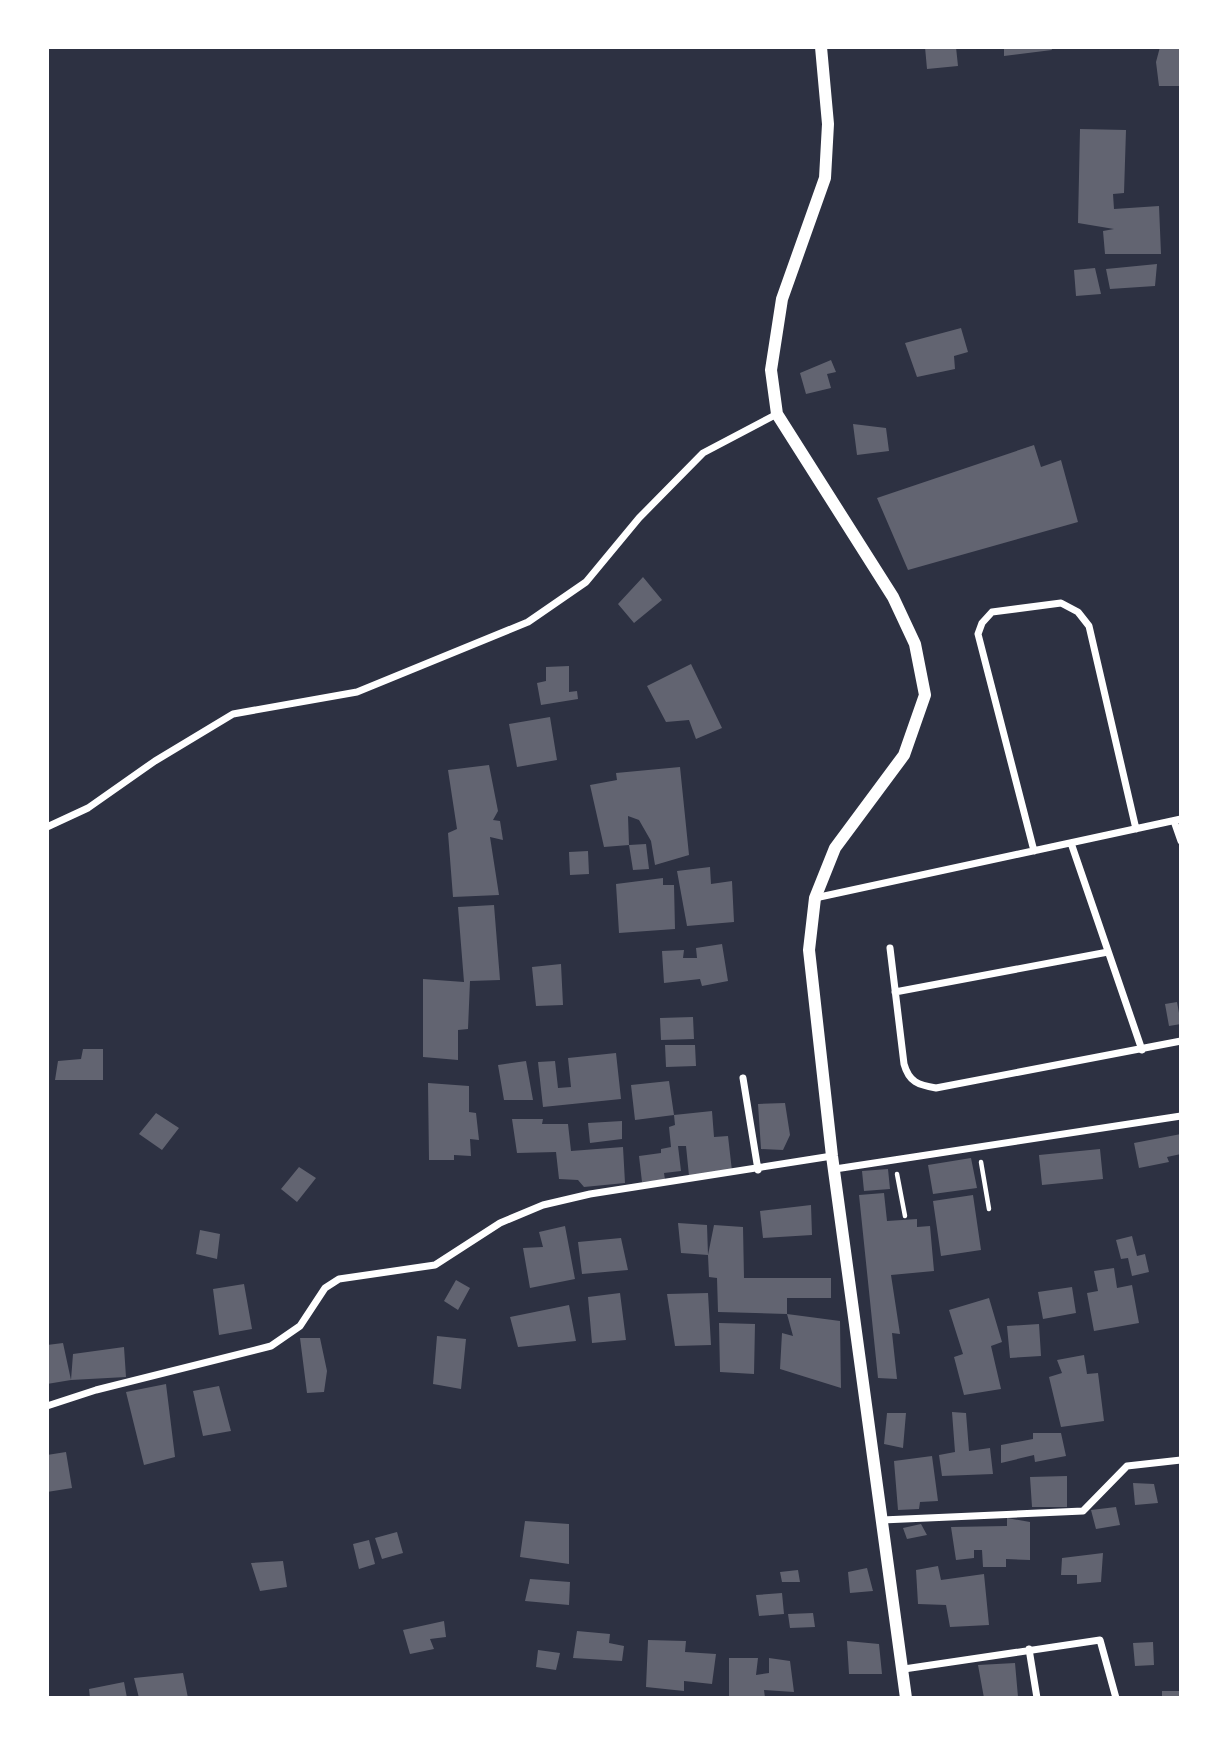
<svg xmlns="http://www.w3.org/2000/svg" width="1228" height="1745" viewBox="0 0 1228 1745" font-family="'Noto Sans',sans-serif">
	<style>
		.building { fill: #626471 }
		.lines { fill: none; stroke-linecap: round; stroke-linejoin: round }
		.path { stroke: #fff; stroke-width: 4.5 }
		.minor { stroke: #fff; stroke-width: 7 }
		.tertiary { stroke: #fff; stroke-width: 12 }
	</style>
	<rect width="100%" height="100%" fill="#2d3142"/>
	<path class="building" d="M 925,47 L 956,47 L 958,66 L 927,69 Z
		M 1004,47 L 1051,47 L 1052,50 L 1004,56 Z
		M 1160,47 L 1181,47 L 1181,86 L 1159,86 L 1156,62 Z
		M 1080,129 L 1126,130 L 1124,193 L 1113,194 L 1114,209 L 1159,206 L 1161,254 L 1105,254 L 1103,231 L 1114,229 L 1078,223 Z
		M 1157,264 L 1155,286 L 1110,289 L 1106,269 Z
		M 1095,268 L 1101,294 L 1076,296 L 1074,270 Z
		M 961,328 L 968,352 L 954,356 L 955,369 L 917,377 L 905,343 Z
		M 831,360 L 836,372 L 827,374 L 831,388 L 806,394 L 800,373 Z
		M 853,424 L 886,428 L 889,451 L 857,455 Z
		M 1034,445 L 1041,467 L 1061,460 L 1078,522 L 908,570 L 877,498 Z
		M 643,577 L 662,600 L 634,623 L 618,604 Z
		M 691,664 L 722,728 L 696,739 L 689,720 L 666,722 L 647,686 Z
		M 569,666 L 569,692 L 577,691 L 578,699 L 541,705 L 537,683 L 546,681 L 546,667 Z
		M 550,717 L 557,760 L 517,767 L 509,724 Z
		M 489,765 L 498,811 L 493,820 L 500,821 L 503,840 L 490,837 L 499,895 L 453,897 L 448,833 L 457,829 L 448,770 Z
		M 680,767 L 689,855 L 655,865 L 651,841 L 639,820 L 628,816 L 629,845 L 604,847 L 590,785 L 617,780 L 616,773 Z
		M 646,844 L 649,869 L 633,870 L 629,845 Z
		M 588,851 L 589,874 L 570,875 L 569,852 Z
		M 710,867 L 711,884 L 732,881 L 734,922 L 687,926 L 677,871 Z
		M 663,878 L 663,885 L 674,885 L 675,929 L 619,933 L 616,884 Z
		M 494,905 L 500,980 L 470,981 L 468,1029 L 458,1030 L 458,1060 L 423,1057 L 423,979 L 464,982 L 458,907 Z
		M 722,944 L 728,981 L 702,986 L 700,979 L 664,983 L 662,951 L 684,950 L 683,958 L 697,958 L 696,948 Z
		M 561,964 L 563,1005 L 536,1006 L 532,967 Z
		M 1177,1002 L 1181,1024 L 1169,1026 L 1165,1004 Z
		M 693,1017 L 694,1039 L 661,1040 L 660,1018 Z
		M 665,1045 L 695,1045 L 696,1066 L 666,1067 Z
		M 83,1049 L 103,1049 L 103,1080 L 55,1080 L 58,1061 L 81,1059 Z
		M 616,1053 L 621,1099 L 543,1107 L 538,1062 L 555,1061 L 558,1088 L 571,1087 L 568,1058 Z
		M 526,1061 L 533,1100 L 504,1100 L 498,1065 Z
		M 669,1081 L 674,1115 L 635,1120 L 631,1085 Z
		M 428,1083 L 469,1086 L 469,1112 L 476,1113 L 479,1140 L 470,1139 L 471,1156 L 454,1155 L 454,1160 L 429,1160 Z
		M 785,1103 L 790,1135 L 783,1150 L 761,1149 L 758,1104 Z
		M 712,1111 L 714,1137 L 728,1136 L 732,1171 L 689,1176 L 686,1146 L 678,1146 L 681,1171 L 664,1173 L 665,1180 L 642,1182 L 639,1156 L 661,1153 L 661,1149 L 671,1147 L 669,1127 L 675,1125 L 674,1115 Z
		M 156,1113 L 179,1128 L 162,1150 L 139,1134 Z
		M 512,1119 L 543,1119 L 542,1124 L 568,1124 L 571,1151 L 623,1147 L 625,1183 L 584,1187 L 578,1180 L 559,1179 L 556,1152 L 517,1153 Z
		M 622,1121 L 622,1139 L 590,1143 L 588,1123 Z
		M 1181,1134 L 1181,1154 L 1167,1157 L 1169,1162 L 1139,1168 L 1134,1143 Z
		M 1100,1149 L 1103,1179 L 1042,1185 L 1039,1155 Z
		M 971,1158 L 977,1188 L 933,1194 L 928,1165 Z
		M 299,1167 L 316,1178 L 297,1202 L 281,1189 Z
		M 888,1169 L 890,1189 L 864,1191 L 862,1171 Z
		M 884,1193 L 887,1221 L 917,1219 L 917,1227 L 930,1226 L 934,1271 L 891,1275 L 900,1334 L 892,1333 L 897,1379 L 878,1378 L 859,1195 Z
		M 973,1195 L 981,1250 L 941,1256 L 933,1201 Z
		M 811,1205 L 812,1235 L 763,1238 L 760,1211 Z
		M 678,1223 L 707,1225 L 708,1255 L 714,1225 L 743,1227 L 744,1278 L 831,1278 L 831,1298 L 787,1298 L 787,1314 L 840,1321 L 841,1388 L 780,1369 L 782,1333 L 793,1336 L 787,1314 L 718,1312 L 717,1278 L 709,1277 L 708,1255 L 681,1253 Z
		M 565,1226 L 575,1279 L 530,1288 L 523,1248 L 543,1247 L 539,1232 Z
		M 200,1230 L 220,1234 L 217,1259 L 196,1254 Z
		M 1132,1236 L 1137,1256 L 1145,1254 L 1149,1272 L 1132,1276 L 1128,1258 L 1121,1259 L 1116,1240 Z
		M 621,1238 L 628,1270 L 582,1274 L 578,1242 Z
		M 1114,1268 L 1117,1288 L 1132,1285 L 1139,1323 L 1094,1331 L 1087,1293 L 1098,1291 L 1094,1271 Z
		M 456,1280 L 470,1288 L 458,1310 L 444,1301 Z
		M 244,1284 L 252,1329 L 219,1335 L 213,1289 Z
		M 1072,1287 L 1076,1313 L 1043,1319 L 1038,1292 Z
		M 620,1293 L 626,1340 L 592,1343 L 588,1297 Z
		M 708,1293 L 711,1345 L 675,1346 L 667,1294 Z
		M 989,1298 L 1002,1342 L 991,1346 L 1001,1389 L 964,1395 L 954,1357 L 963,1354 L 949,1310 Z
		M 569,1305 L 576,1341 L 518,1347 L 510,1317 Z
		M 719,1323 L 755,1324 L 754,1374 L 720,1372 Z
		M 1039,1324 L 1041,1356 L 1010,1358 L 1007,1326 Z
		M 437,1336 L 466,1339 L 461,1389 L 433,1384 Z
		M 300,1338 L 320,1338 L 327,1371 L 324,1392 L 307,1393 Z
		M 63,1343 L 71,1380 L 47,1384 L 47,1345 Z
		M 124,1347 L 126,1377 L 71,1380 L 73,1354 Z
		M 1084,1355 L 1087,1374 L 1098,1373 L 1104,1421 L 1061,1427 L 1049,1377 L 1062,1373 L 1057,1360 Z
		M 166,1384 L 175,1457 L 144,1465 L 126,1392 Z
		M 219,1386 L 231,1431 L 203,1436 L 193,1391 Z
		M 952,1412 L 966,1413 L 969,1451 L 990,1448 L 993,1474 L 942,1476 L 939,1455 L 955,1452 Z
		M 887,1413 L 906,1413 L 903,1448 L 884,1444 Z
		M 1033,1433 L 1061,1433 L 1066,1456 L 1035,1462 L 1034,1455 L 1001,1463 L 1001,1445 L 1033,1439 Z
		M 66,1452 L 72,1488 L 47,1492 L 47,1455 Z
		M 932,1456 L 938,1501 L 920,1502 L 919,1509 L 898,1510 L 894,1461 Z
		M 1067,1476 L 1067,1507 L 1032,1507 L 1030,1477 Z
		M 1133,1483 L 1154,1484 L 1158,1503 L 1135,1505 Z
		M 1116,1507 L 1120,1525 L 1096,1529 L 1091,1510 Z
		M 1007,1518 L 1030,1522 L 1030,1560 L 1006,1559 L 1006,1567 L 983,1567 L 982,1550 L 974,1550 L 974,1558 L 956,1560 L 951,1527 L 1007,1526 Z
		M 525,1521 L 569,1524 L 569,1564 L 520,1557 Z
		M 921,1524 L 927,1535 L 907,1539 L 903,1528 Z
		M 397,1532 L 403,1553 L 382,1559 L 375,1538 Z
		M 369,1540 L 375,1564 L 359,1569 L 353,1544 Z
		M 1103,1553 L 1101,1582 L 1077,1584 L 1077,1575 L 1061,1575 L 1062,1558 Z
		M 283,1561 L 287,1587 L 260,1591 L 251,1563 Z
		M 938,1566 L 941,1580 L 984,1574 L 989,1625 L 950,1627 L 946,1605 L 918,1604 L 916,1570 Z
		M 867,1568 L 873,1591 L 850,1593 L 848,1572 Z
		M 798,1570 L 800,1582 L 782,1582 L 780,1572 Z
		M 530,1579 L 570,1582 L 569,1605 L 525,1601 Z
		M 782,1593 L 784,1614 L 759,1616 L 756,1595 Z
		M 813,1613 L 815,1627 L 790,1628 L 788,1614 Z
		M 444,1621 L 446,1637 L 430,1639 L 434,1649 L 410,1654 L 403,1630 Z
		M 577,1631 L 610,1634 L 609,1643 L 624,1646 L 622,1661 L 573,1658 Z
		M 648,1640 L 686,1641 L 685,1652 L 716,1654 L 712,1684 L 684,1681 L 684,1691 L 646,1687 Z
		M 847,1641 L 879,1644 L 882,1674 L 849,1674 Z
		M 1153,1642 L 1154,1665 L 1135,1666 L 1133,1643 Z
		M 538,1650 L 560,1653 L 556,1670 L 536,1667 Z
		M 729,1658 L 758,1658 L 756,1675 L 769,1673 L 769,1658 L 790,1661 L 794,1692 L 764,1690 L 765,1698 L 729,1698 Z
		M 1015,1663 L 1018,1697 L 984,1698 L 978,1665 Z
		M 183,1673 L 188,1698 L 139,1698 L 134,1678 Z
		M 124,1682 L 127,1698 L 90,1698 L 89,1689 Z
		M 1162,1691 L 1181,1691 L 1181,1698 L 1162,1698 Z"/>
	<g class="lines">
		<path class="path" d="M 981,1162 L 989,1209
			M 897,1174 L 905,1216"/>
		<path class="minor" d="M 1174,821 L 1181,841
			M 47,827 L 88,808 L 155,761 L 233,714 L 357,692 L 528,622 L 586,582 L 639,518 L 703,453 L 777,414
			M 1071,843 L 1142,1050
			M 1034,851 L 978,634 L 982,623 L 992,612 L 1061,603 L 1078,612 L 1089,626 L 1136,829
			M 815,898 L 1181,819
			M 890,948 L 904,1064 C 909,1082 918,1085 936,1088 L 1181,1041
			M 895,992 L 1108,952
			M 743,1078 L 758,1170
			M 835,1169 L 1181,1116
			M 47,1406 L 96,1390 L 271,1346 L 300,1326 L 325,1288 L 339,1279 L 435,1265 L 500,1223 L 543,1205 L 590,1194 L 832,1156
			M 882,1520 L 1083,1511 L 1127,1466 L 1181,1460
			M 1029,1649 L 1037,1698
			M 904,1669 L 1100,1640 L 1116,1698"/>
		<path class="tertiary" d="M 821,47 L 828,124 L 825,178 L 782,299 L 771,370 L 777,414 L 893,597 L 915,644 L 925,695 L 904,755 L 835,848 L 815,898 L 809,950 L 832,1156 L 906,1698"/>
	</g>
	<rect width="1228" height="1745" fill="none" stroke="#ffffff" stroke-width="98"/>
</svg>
